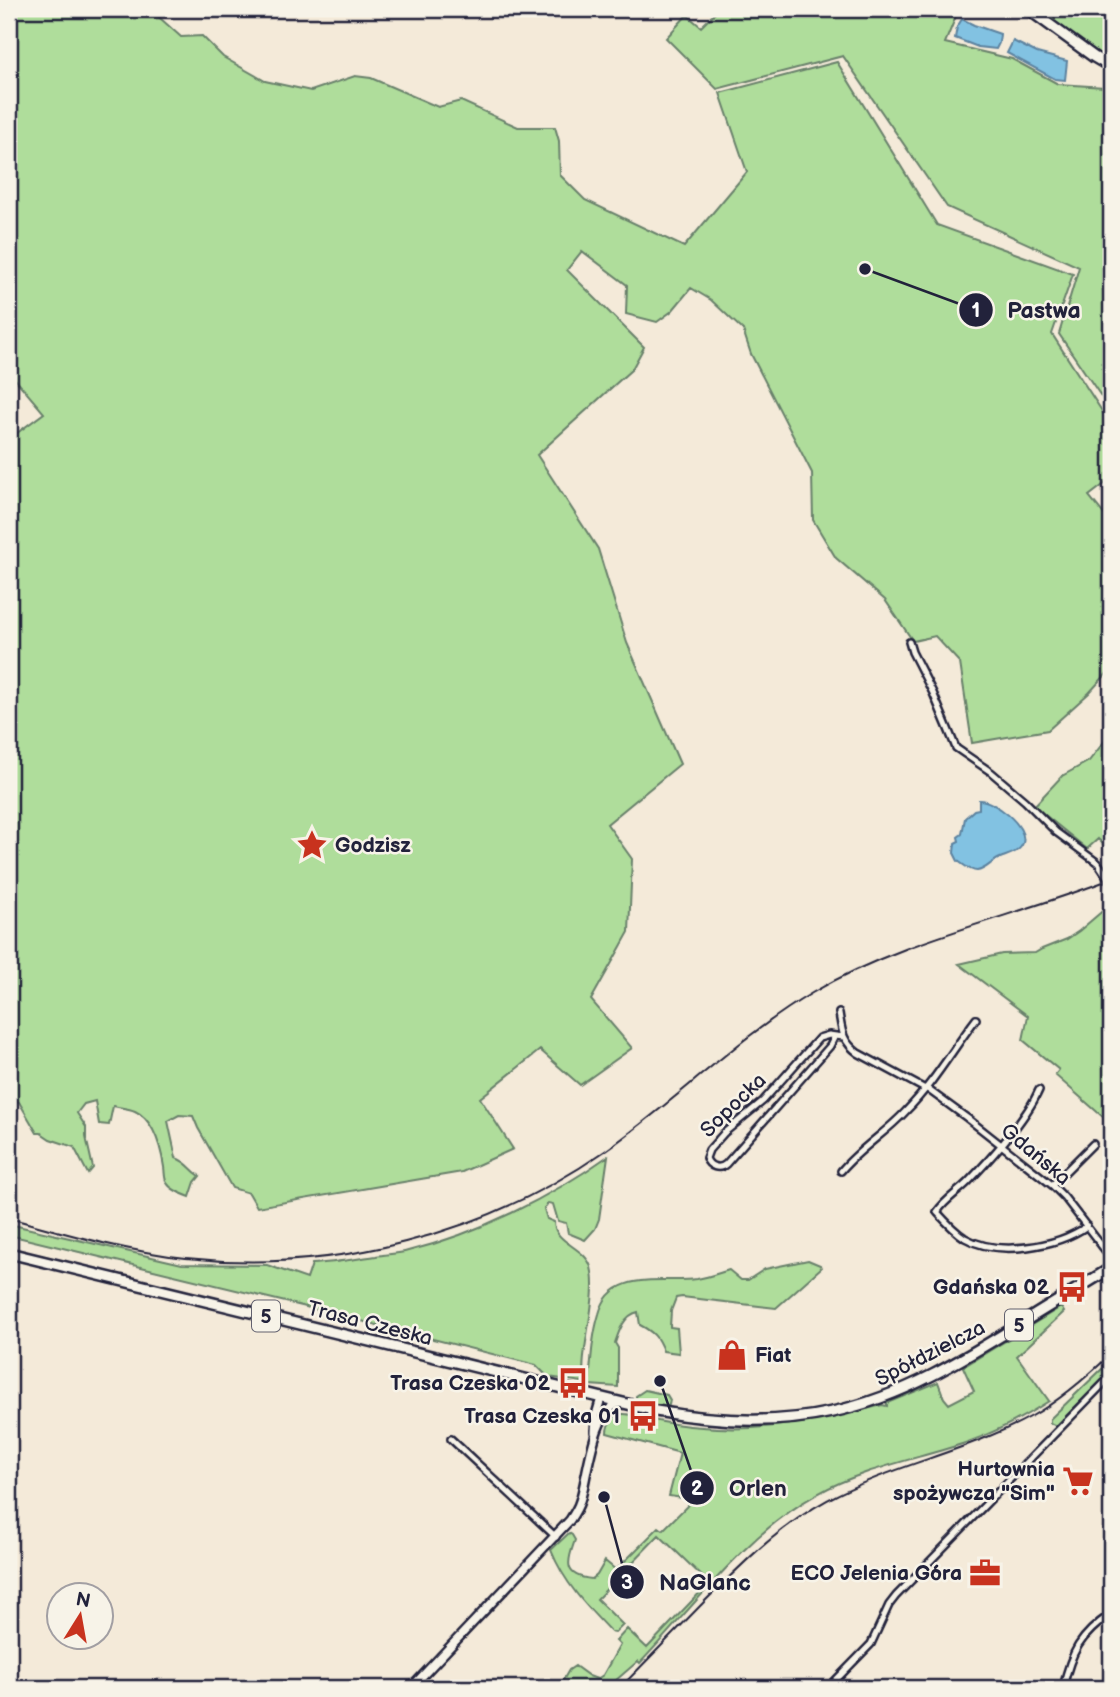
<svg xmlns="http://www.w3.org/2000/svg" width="1120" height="1697" viewBox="0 0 1120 1697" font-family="'Balsamiq Sans',sans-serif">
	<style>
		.green { fill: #afdd9b; stroke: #68806b; stroke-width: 2 }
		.water { fill: #82c2e2; stroke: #5c829f; stroke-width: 2 }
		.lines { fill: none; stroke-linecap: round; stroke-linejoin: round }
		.minor-casing { stroke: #22223b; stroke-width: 10 }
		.tertiary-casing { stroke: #22223b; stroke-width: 12 }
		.primary-casing { stroke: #22223b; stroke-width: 14 }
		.minor { stroke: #f7f3e8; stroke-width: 5 }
		.tertiary { stroke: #f7f3e8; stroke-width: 7 }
		.primary { stroke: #f7f3e8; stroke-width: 9 }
		.rail { stroke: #22223b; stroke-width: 2 }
		.labels { text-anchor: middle; stroke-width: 5; stroke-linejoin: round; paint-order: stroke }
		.shield { fill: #f7f3e8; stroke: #62616f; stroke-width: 2 }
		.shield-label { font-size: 19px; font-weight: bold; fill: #22223b }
		.poi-label { font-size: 21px; font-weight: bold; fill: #22223b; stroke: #f7f3e8; text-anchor: end }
		.street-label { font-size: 21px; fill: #22223b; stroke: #f7f3e8 }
		.leader { fill: none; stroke: #22223b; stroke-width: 2.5 }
		.callout-dot { fill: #22223b; stroke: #f7f3e8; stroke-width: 2.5 }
		.mark-label { font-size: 21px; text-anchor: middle; font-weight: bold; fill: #fff }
		.callout-label { font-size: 23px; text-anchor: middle; font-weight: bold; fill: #22223b; stroke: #f7f3e8; stroke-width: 5; stroke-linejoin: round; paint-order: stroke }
	</style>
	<rect width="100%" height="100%" fill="#f4ead9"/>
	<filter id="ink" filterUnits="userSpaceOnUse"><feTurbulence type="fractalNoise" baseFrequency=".0143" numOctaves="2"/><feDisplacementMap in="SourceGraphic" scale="14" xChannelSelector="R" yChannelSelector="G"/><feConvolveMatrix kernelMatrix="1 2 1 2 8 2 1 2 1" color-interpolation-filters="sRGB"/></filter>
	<g filter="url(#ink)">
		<path class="green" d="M 9,9 L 150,9 L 181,37 L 202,36 L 223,57 L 265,81 L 311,91 L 355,76 L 371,78 L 438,107 L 461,101 L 518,127 L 555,127 L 559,141 L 560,175 L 585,200 L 684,247 L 747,172 L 720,93 L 837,62 L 937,225 L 1073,274 L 1052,334 L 1111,425 L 1111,479 L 1089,496 L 1111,523 L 1111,669 L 1089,693 L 1048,730 L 972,743 L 960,663 L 935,636 L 913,641 L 885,600 L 836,558 L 813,520 L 812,473 L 751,354 L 743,330 L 711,300 L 691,288 L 672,311 L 657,322 L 626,314 L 627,285 L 582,251 L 567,270 L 644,347 L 632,369 L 537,455 L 598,549 L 627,643 L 680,764 L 607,824 L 632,859 L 629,932 L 591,1000 L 632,1048 L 580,1085 L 540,1050 L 480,1098 L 513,1149 L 462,1172 L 257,1207 L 249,1193 L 232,1188 L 198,1128 L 193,1116 L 179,1115 L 168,1121 L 176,1158 C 189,1163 189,1169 200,1176 L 195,1182 L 190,1197 C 182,1194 171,1190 167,1183 C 164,1178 165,1173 164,1167 C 161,1148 154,1120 135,1111 C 128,1108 120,1108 113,1106 L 109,1125 L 99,1124 L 95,1101 L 84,1104 L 77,1113 L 86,1127 L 86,1137 L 93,1168 L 88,1174 L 74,1147 L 50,1139 L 41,1133 L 37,1133 L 19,1102 L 9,1097 L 9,540 L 14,537 L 9,525 L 9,439 L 44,413 L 9,372 Z
			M 719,9 L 959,9 L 945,43 L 1012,59 L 1058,84 L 1105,87 L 1111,92 L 1111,411 L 1059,334 L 1079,267 L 947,207 L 843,56 L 717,89 L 666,38 L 687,15 L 701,27 Z
			M 1028,9 L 1111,9 L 1111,54 L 1105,63 Z
			M 1111,733 L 1111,873 L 1109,873 L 1111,852 L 1098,839 L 1087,849 L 1034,806 L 1062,776 L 1089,761 Z
			M 1106,908 L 1111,915 L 1111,1124 L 1055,1075 L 1059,1070 L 1023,1040 L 1028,1016 L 959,964 L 1002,954 L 1035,953 L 1042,949 L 1067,939 L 1079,931 Z
			M 608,1156 L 599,1219 L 595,1229 L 585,1240 L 568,1233 L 566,1223 L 558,1221 L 553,1204 L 548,1203 L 544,1209 L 547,1219 L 554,1222 C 554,1243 585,1247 591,1267 C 597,1290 588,1324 585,1349 C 583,1360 583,1371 583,1382 L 548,1377 L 536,1365 L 302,1306 L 9,1235 L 9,1224 L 182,1264 L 267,1265 L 307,1279 L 312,1264 C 334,1263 355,1259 376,1256 C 387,1254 398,1254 408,1251 C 477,1234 551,1197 608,1156 Z
			M 808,1260 L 820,1265 L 821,1268 L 776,1308 L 682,1297 L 676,1298 L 671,1311 L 670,1327 L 677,1328 L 679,1353 L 663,1351 C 658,1337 653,1332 640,1325 L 638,1312 C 624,1315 619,1331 615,1343 L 618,1348 L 618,1387 L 589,1385 C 591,1361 592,1337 599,1314 C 611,1268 663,1284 697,1279 C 708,1277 719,1273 729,1270 L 741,1280 L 748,1280 L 765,1269 Z
			M 1061,1307 L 1064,1312 L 1017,1356 L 1049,1401 C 1024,1417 996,1432 968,1442 C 918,1459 864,1468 817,1494 C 747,1533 695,1605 640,1663 L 638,1661 L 607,1688 L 569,1688 L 562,1682 L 569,1670 L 575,1666 L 589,1676 L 597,1679 L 603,1675 L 620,1645 L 616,1641 L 627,1629 L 647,1648 L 709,1583 L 659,1535 L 597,1599 L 623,1625 L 615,1633 L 611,1632 C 587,1607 564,1583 551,1550 L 569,1533 L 572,1535 L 575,1540 C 567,1563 563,1576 592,1579 L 597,1575 L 605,1561 L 616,1570 L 659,1527 L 663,1530 L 690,1503 L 689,1499 L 669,1496 L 680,1453 L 607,1433 C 607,1424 613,1415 622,1414 C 630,1413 641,1418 648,1419 C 666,1423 684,1426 702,1427 C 763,1433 823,1420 882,1405 L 887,1406 L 887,1403 L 938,1382 L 944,1398 L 949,1404 L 974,1391 L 963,1367 Z
			M 1111,1361 L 1111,1371 L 1056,1426 L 1050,1423 L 1050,1419 L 1102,1369 L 1108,1371 L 1110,1369 L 1108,1365 Z
			M 645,1390 L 667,1395 L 670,1400 L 669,1405 L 665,1408 L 637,1402 L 636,1396 Z"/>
		<path class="water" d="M 962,19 L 974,25 L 1000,34 L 999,43 L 996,49 L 978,47 L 955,38 L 957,27 Z
			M 1013,41 L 1037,53 L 1067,61 L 1065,80 L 1055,79 L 1007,53 Z
			M 979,800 C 994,800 1028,826 1023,843 C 1019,854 1005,855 996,860 C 989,864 985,870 977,871 C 970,871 964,865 958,861 L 954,853 L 955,843 L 959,841 L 958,837 L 962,834 L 965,818 L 974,810 L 979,809 Z"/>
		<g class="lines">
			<defs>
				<path id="minor" d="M 909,642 L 912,652 L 933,693 L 956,748 L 991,772 L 1025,801 L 1056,832 L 1098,863 L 1108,878
					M 1110,883 L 1111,887
					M 839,1013 C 842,1031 842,1041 858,1053 L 925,1089
					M 835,1036 L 830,1046 L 726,1164 C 719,1170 709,1167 706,1158 L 709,1150 L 724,1133 L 763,1101 L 819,1038 L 829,1035 L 843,1037
					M 926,1088 L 967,1118 L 1052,1185 L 1064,1197 L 1111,1258
					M 1039,1090 C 1026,1120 991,1158 968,1182 C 958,1192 945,1200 937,1212 C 946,1222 954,1231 965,1238 C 998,1257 1057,1247 1087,1226
					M 841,1171 C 860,1148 886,1133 906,1111 C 933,1084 953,1049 976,1019
					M 1052,1185 L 1093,1144
					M 451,1439 L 556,1537
					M 828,1688 L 871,1644 L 889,1605 L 896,1596 L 1111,1376
					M 1063,1688 C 1071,1652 1080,1635 1111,1614"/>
				<path id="tertiary" d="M 595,1432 L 596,1415 L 601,1398
					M 411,1688 L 570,1520 C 574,1514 578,1508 580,1501 C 588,1477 592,1410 620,1403"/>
				<path id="primary" d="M 1028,9 L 1094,57 L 1111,67
					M 9,1253 L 656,1411 C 713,1421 774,1425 832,1412 C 903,1397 964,1359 1025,1321 C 1053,1304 1082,1286 1111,1268"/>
			</defs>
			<use href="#minor" class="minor-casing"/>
			<use href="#tertiary" class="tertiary-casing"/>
			<use href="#primary" class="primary-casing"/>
			<use href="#minor" class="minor"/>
			<use href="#tertiary" class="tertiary"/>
			<use href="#primary" class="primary"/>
			<path class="rail" d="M 9,1218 C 67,1234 125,1251 186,1258 C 332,1274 485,1235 605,1151 C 676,1101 737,1038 812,993 C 905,938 1012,918 1111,879
				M 620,1688 C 648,1659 677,1630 705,1601 C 742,1564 780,1526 827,1500 C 892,1465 967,1452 1032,1416 C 1062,1399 1087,1377 1111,1354"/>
		</g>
	</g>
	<defs>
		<symbol id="sight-bare" viewBox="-9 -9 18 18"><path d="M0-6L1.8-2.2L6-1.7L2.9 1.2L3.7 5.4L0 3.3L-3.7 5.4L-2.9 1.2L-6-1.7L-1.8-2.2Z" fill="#c8321e" stroke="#f7f3e8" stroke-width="2.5" paint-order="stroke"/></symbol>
		<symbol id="bus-bare" viewBox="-9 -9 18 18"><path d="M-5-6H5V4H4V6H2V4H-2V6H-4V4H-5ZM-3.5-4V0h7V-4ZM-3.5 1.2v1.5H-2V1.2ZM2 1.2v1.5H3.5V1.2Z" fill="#c8321e" stroke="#f7f3e8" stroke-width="2.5" paint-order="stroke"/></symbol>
		<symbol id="shop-bare" viewBox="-9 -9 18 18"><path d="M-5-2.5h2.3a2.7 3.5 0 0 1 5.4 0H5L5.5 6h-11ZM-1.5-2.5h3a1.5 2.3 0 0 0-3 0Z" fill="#c8321e" stroke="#f7f3e8" stroke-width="2.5" paint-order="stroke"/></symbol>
		<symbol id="supermarket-bare" viewBox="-9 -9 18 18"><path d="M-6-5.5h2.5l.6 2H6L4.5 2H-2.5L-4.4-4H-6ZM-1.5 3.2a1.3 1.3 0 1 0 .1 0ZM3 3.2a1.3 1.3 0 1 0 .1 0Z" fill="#c8321e" stroke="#f7f3e8" stroke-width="2.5" paint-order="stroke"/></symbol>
		<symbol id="office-bare" viewBox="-9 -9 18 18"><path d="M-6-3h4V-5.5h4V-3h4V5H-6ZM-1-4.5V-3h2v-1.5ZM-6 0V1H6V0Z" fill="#c8321e" stroke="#f7f3e8" stroke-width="2.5" paint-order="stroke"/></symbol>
	</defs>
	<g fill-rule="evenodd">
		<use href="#sight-bare" x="290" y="823" width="44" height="44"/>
		<use href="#bus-bare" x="1050" y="1265" width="44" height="44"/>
		<use href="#shop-bare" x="710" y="1333" width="44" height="44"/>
		<use href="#bus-bare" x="551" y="1361" width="44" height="44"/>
		<use href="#bus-bare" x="621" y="1394" width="44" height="44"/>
		<use href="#supermarket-bare" x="1056" y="1459" width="44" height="44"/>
		<use href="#office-bare" x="963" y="1551" width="44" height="44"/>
	</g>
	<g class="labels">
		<g class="shield">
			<rect x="252" y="1300.5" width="28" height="31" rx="5"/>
			<rect x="1005" y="1309.5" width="28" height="31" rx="5"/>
		</g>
		<g class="shield-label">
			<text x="266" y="1323">5</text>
			<text x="1019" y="1332">5</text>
		</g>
		<g class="poi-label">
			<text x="335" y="852" text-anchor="start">Godzisz</text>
			<text x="1049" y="1294">Gdańska 02</text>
			<text x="755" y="1362" text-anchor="start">Fiat</text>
			<text x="550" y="1390">Trasa Czeska 02</text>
			<text x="620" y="1423">Trasa Czeska 01</text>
			<text x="1055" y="1476">Hurtownia<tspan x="1055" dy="24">spożywcza "Sim"</tspan></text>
			<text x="962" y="1580">ECO Jelenia Góra</text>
		</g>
		<g class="street-label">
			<text transform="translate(733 1105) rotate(-44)" y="7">Sopocka</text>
			<text transform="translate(1036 1154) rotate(40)" y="7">Gdańska</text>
			<text transform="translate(370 1323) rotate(14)" y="7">Trasa Czeska</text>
			<text transform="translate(930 1353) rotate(-27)" y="7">Spółdzielcza</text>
		</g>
	</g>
	<path class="leader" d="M865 269L976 310M660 1381L697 1488M604 1497L627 1582"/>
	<g class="callout-dot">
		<circle cx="865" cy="269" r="7"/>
		<circle cx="660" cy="1381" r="7"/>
		<circle cx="604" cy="1497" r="7"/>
		<circle cx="976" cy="310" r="18"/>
		<circle cx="697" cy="1488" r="18"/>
		<circle cx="627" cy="1582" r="18"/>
	</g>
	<g class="mark-label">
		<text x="976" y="317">1</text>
		<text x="697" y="1495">2</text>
		<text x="627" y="1589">3</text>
	</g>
	<g class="callout-label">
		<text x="1044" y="318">Pastwa</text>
		<text x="758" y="1496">Orlen</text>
		<text x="705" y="1590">NaGlanc</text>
	</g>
	<rect width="1120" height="1697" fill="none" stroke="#f7f3e8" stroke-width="35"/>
	<rect x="18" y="18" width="1085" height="1662" fill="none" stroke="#22223b" stroke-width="2.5" filter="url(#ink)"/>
	<g transform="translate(80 1616) rotate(11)"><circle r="33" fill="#f7f3e8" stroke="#a29fa3" stroke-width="2"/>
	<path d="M0-5L12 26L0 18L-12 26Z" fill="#c8321e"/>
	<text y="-10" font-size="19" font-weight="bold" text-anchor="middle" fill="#22223b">N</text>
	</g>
</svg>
